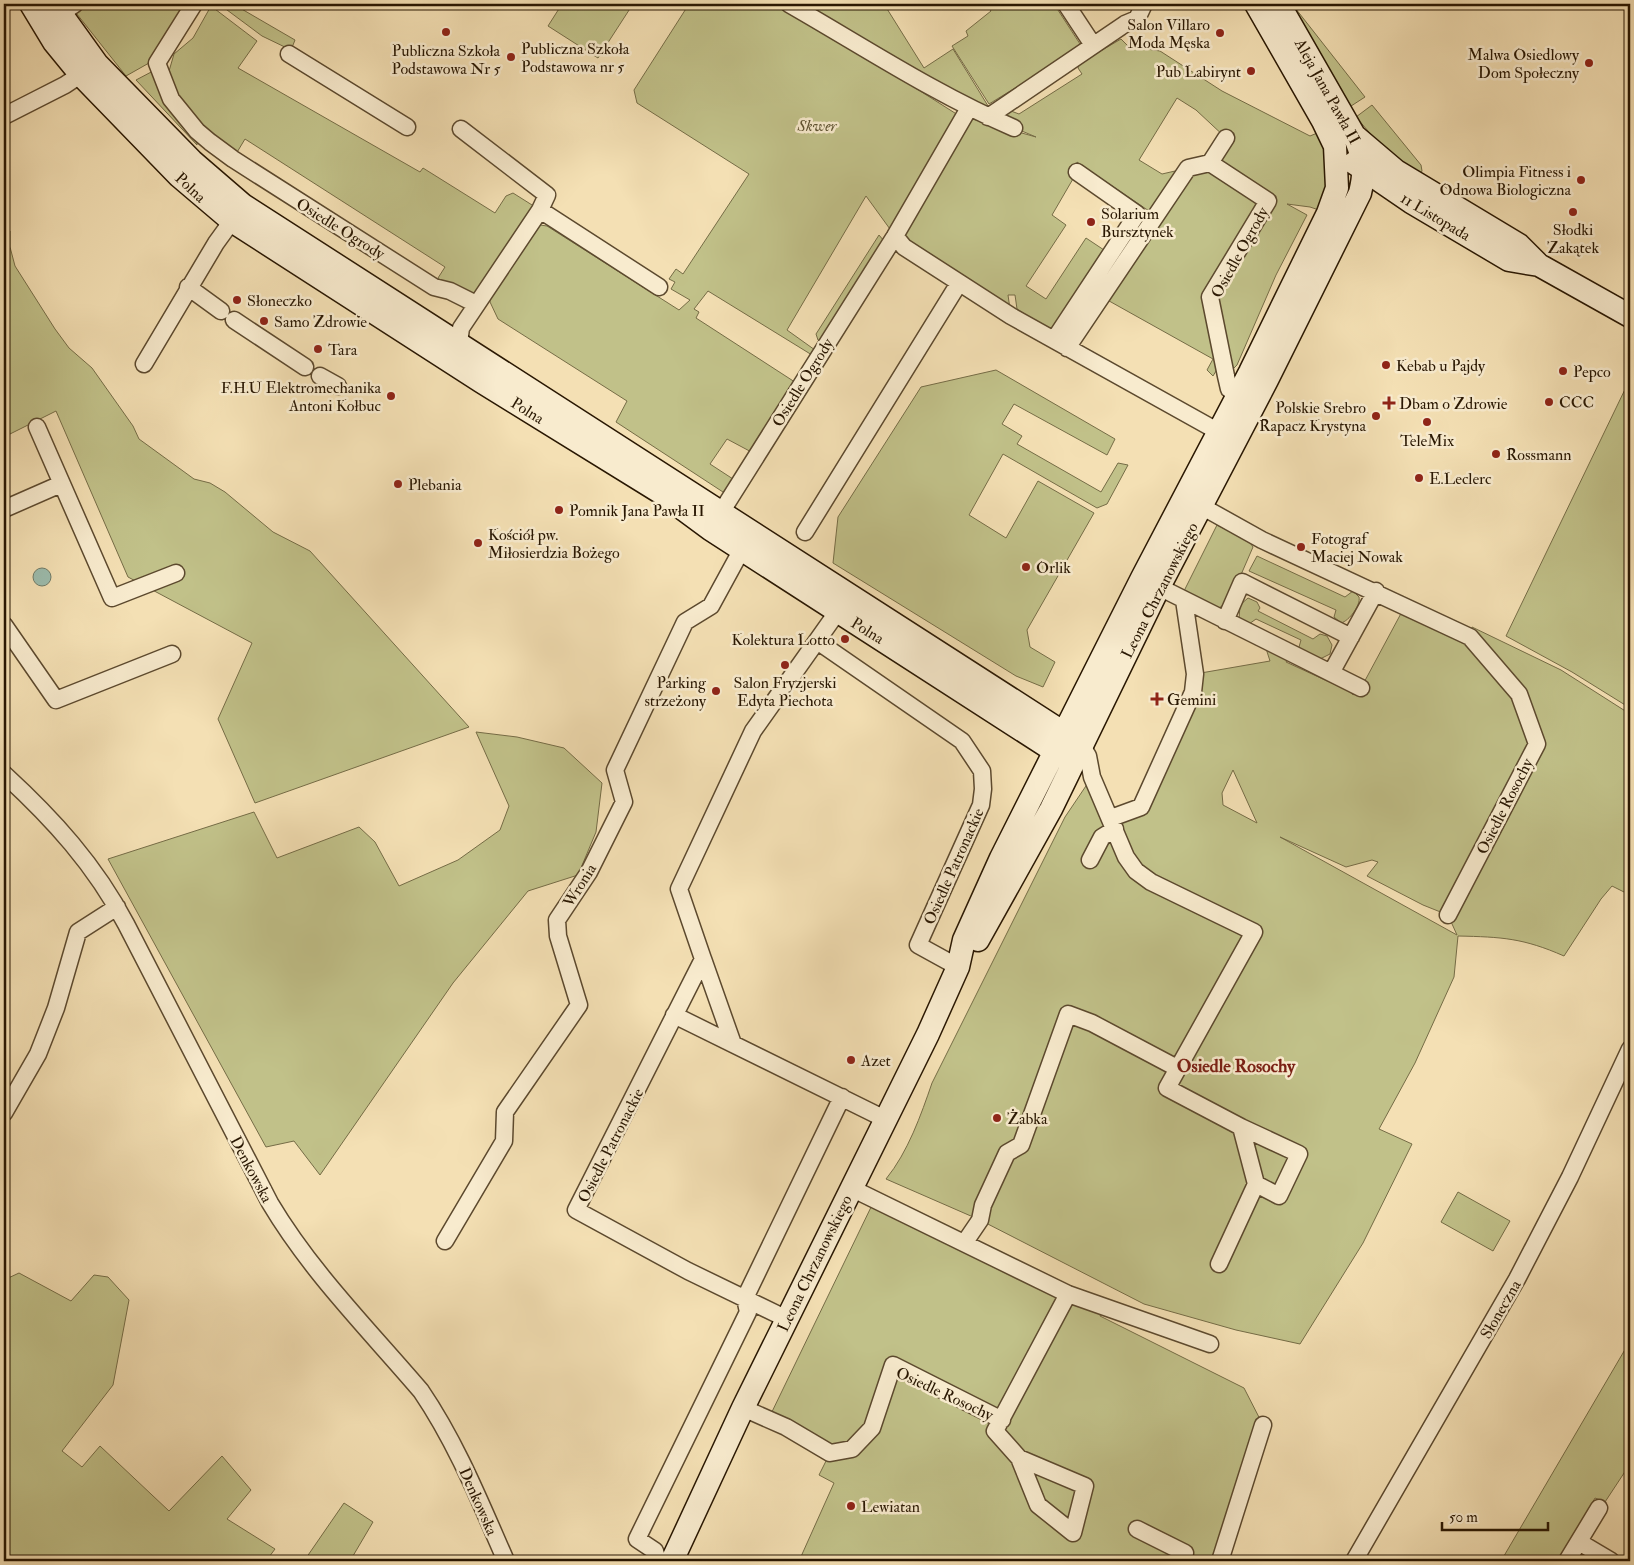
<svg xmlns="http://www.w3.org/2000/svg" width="1634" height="1565" viewBox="0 0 1634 1565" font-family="'IM FELL Double Pica',serif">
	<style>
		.green { fill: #c1c189; stroke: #756c46; fill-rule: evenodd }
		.water { fill: #9cbdae; stroke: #6e7b69 }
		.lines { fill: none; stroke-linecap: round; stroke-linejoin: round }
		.street-casing { stroke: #5c492e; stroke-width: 19 }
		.secondary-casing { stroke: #291702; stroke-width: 25 }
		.street { stroke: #f8ebce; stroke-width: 16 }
		.secondary { stroke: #f8ebce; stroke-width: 22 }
		.poi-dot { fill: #8f2418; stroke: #f8ebce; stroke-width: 2 }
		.labels { text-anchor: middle; stroke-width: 5; stroke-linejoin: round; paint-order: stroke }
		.poi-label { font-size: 16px; fill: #291702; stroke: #f8ebce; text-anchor: start }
		.street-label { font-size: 16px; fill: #291702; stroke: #f8ebce }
		.park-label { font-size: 16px; font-style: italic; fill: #5e5231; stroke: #f8ebce }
		.neighbourhood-label { font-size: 18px; font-weight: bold; fill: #7a1f14; stroke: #f8ebce }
	</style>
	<rect width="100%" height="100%" fill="#f4e0b4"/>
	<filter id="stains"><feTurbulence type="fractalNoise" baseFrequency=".004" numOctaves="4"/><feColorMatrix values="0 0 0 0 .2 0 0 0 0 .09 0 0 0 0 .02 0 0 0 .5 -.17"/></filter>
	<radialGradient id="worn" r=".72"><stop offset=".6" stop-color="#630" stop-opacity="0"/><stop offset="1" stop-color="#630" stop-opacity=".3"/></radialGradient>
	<path class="green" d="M 69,4 L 195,4 L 149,63 L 126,76 Z
		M 219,4 L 233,4 L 295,40 L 291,50 L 262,36 Z
		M 562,4 L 633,4 L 598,58 L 548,26 Z
		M 689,4 L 783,4 L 958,115 L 1036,137 L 1010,126 L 1001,114 L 1011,111 L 1019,114 L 1082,74 L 1078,68 L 1080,63 L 1121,39 L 1128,46 L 1160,51 L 1222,91 L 1310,136 L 1327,129 L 1328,213 L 1310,207 L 1287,204 L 1307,215 L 1276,275 L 1237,365 L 1226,376 L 1222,361 L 1213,376 L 1207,370 L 1213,359 L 1102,297 L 1137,230 L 1149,211 L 1077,162 L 1077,172 L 1052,215 L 1066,225 L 1026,286 L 1046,299 L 1086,238 L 1110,254 L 1051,332 L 1017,309 L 1015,295 L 1008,295 L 1011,316 L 895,236 L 866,196 L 787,330 L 815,350 L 812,355 L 708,291 L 694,309 L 699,312 L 696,318 L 801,386 L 757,455 L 727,439 L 710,464 L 733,479 L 730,487 L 723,492 L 616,422 L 627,401 L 498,319 L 490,302 L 490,296 L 540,225 L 547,226 L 679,310 L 690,300 L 671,289 L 675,282 L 669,279 L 676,269 L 683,274 L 749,174 L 637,103 L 634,90 ZM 1177,98 L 1196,110 L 1226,138 L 1210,163 L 1162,174 L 1139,160 Z
		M 789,4 L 884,4 L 924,68 L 953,49 L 993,114 Z
		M 987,4 L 1054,4 L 1082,47 L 989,104 L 952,46 L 968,36 L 966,31 L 991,11 Z
		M 1291,4 L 1292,4 L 1365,97 L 1348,108 Z
		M 211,6 L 257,41 L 238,68 L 420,172 L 423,168 L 495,213 L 506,196 L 513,193 L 540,210 L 482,296 C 464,298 452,288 438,278 L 445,267 L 245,139 L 233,159 L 192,117 L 167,78 L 174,54 L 193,38 Z
		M 155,70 L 197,136 L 197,145 L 136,80 Z
		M 1372,105 L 1421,165 L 1422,171 L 1419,176 L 1381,146 L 1356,117 Z
		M 10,231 L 10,247 L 15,266 L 55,329 L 69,348 L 92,368 L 133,426 L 139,439 L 194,479 L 210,483 L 225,492 L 273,532 L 310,551 L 469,727 L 255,803 L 218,719 L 252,643 L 128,577 L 56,411 L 4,437 L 4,234 Z
		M 879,235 L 889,247 L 826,343 L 818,340 L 816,334 Z
		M 996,370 L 1115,439 L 1107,455 L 1014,404 L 1002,424 L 1022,436 L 1017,444 L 1101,492 L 1118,463 L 1128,465 L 1107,504 L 1097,508 L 1003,454 L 969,515 L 1006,538 L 1038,481 L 1094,513 L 1027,630 L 1030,647 L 1055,662 L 1043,687 L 1016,676 L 833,563 L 838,517 L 921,387 Z
		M 1630,379 L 1630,708 L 1572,672 L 1506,636 Z
		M 1217,525 L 1249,541 L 1253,547 L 1230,600 L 1219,608 L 1183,593 Z
		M 1257,556 L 1345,597 L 1353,591 L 1359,597 C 1361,605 1349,621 1341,623 L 1334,617 L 1336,610 L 1249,571 Z
		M 1248,598 L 1257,602 L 1260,608 L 1258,611 L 1313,639 L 1320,634 L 1327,636 L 1332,645 L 1330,654 L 1320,659 L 1303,654 L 1299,647 L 1301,640 L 1256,619 L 1249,624 L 1239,620 L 1240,605 Z
		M 1405,606 L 1470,636 L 1472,627 L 1561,670 L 1630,714 L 1630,895 L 1612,886 L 1601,899 L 1564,956 C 1523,938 1502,937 1458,936 L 1454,977 L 1415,1063 L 1379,1129 L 1412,1144 L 1363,1243 L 1300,1344 L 1236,1330 L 1144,1304 L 980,1220 L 886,1179 C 908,1152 921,1115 932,1083 L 1065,817 L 1092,777 L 1111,818 L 1132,811 L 1195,674 L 1270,661 L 1263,639 L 1291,653 L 1286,662 L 1351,692 L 1353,695 L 1361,688 ZM 1233,770 L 1257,823 L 1223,805 L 1222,793 ZM 1280,837 L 1346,867 L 1372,860 L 1378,862 L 1367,876 L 1423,905 L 1448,915 L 1457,935 Z
		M 476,732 L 517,737 L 564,748 L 602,783 L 596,832 L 578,875 L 528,891 L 453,983 L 320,1175 L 294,1141 L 266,1147 L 108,859 L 254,812 L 277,858 L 359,827 L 375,842 L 399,886 L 458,860 L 500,830 L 509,806 Z
		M 1458,1192 L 1510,1221 L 1493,1251 L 1441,1222 Z
		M 874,1201 L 1104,1307 L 1100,1316 L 1244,1388 L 1263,1425 L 1220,1561 L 799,1561 L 834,1483 L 819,1475 L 830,1453 L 768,1420 Z
		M 19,1273 L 71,1301 L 94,1275 L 108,1277 L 129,1300 L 113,1385 L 62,1451 L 82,1467 L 100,1446 L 169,1511 L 222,1456 L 251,1490 L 227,1519 L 275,1549 L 266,1561 L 4,1561 L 4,1280 Z
		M 1630,1341 L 1630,1464 L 1605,1502 L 1595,1498 L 1560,1561 L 1501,1561 Z
		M 344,1503 L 373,1522 L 350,1561 L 304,1561 Z"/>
	<path class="water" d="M33 577a9 9 0 1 1 18 0a9 9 0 1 1-18 0Z"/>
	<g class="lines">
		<defs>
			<path id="street" d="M 194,4 L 157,63 L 171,99 L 197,131 L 210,142 L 233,159 L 434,287 L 450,291 L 476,304
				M 789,4 C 864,47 935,94 1014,128
				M 1066,4 L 1093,45
				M 52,20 L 75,4
				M 289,54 L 407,127
				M 4,116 L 65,85 L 89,69
				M 988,117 L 1125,24 L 1137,19 L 1144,4
				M 1226,138 L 1210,163 L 1268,201 L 1210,297 L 1226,376 L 1229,389 L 1237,394
				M 540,210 L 659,287
				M 895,236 L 904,247 L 1011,316 L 1219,432
				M 188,287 L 221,311
				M 234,320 L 305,367
				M 1054,340 L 1137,214 L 1077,172
				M 459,343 L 461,328 L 540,210 L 547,195 L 461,129
				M 1067,348 L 1188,168 L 1210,163
				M 144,364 L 216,243 L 237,214
				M 320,376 L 338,386
				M 37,427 L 112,598 L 176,573
				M 1201,506 L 1262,540 L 1470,637 L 1519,694 L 1537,744 L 1448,915
				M 4,509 L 61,484
				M 715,522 L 895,236 L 969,108
				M 805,532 L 959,283
				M 1159,587 L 1361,688
				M 1225,621 L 1242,582 L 1351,637
				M 4,625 L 56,700 L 172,654
				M 817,641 L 962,741 L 982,771 L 983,789 L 981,805 L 918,945 L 958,967
				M 1331,673 L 1376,591
				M 1081,744 L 1088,756 L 1092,777 L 1126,857 L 1136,871 L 1151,882 L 1254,932 L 1167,1088 L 1241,1127 L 1256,1184 L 1219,1264
				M 4,774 C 53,819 95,865 126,924 L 270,1203 C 311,1272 369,1330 421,1391 C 457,1444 480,1502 506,1561
				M 1111,818 L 1141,807 L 1193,692 L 1195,674 L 1184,600
				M 1090,860 L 1102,837 L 1115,829
				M 703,959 L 733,1044
				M 674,1015 L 885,1119
				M 4,1113 L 38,1054 L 56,1008 L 78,932 L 117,907
				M 1241,1127 L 1299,1154 L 1279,1196 L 1256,1184
				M 851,1188 L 1068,1294 L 1210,1344
				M 445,1241 L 504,1141 L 505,1112 L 579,1005 L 558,936 L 557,920 L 589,872 L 624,802 L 615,770 L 685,622 L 711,606 L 747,540
				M 965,1242 L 980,1220 L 983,1205 L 1007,1153 L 1021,1145 L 1068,1014 L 1092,1023 L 1177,1068
				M 787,1319 L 688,1271 L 576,1210 L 703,959 L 679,889 L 753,731 L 843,604
				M 743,1408 L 786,1427 L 830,1453 L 852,1449 L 872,1428 L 893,1365 L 1002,1420
				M 1019,1458 L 1085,1486 L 1073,1533 L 1038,1505 L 1019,1458 L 995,1431 L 1068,1294
				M 1137,1529 L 1185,1553 L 1181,1561
				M 1579,1542 L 1611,1561
				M 658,1561 L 655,1551 L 637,1539 L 748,1312 L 745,1298 L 842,1097
				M 1220,1561 L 1263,1425
				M 1354,1561 L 1517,1279 L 1570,1177 L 1630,1049
				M 1567,1561 L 1599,1508"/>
			<path id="secondary" d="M 31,4 L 54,42 L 81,75 L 179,176 L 232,221 L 482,382 L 660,492 L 710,529 L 1073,763
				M 54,4 L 97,64 L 192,161 L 243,205 L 1081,744
				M 1356,137 L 1396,171 L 1519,245 L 1539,265 L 1630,316
				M 1354,163 L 1411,202 L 1509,260 L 1539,265
				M 978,940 L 1051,809 L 1159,587 L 1267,380 L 1360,193 C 1366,168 1364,159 1354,135 L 1279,4
				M 672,1561 L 743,1408 L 928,1034 L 958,967 L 964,940 L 1001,858 L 1142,578 L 1250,372 L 1328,213 L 1337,188 L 1335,146 L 1323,121 L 1256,4"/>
		</defs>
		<use href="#street" class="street-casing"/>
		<use href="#secondary" class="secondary-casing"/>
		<use href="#street" class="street"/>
		<use href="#secondary" class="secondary"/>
	</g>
	<g class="poi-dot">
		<circle cx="446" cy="32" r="5"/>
		<circle cx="1220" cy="33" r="5"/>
		<circle cx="511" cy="57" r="5"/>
		<circle cx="1589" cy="63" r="5"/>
		<circle cx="1251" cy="71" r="5"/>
		<circle cx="1581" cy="180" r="5"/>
		<circle cx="1573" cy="212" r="5"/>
		<circle cx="1091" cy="222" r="5"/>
		<circle cx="237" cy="300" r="5"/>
		<circle cx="264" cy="321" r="5"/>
		<circle cx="318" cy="349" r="5"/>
		<circle cx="1386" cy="365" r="5"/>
		<circle cx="1563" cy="371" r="5"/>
		<circle cx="391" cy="396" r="5"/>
		<circle cx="1549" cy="402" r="5"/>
		<path d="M1386.5 395.5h5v5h5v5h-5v5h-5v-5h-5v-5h5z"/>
		<circle cx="1376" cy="416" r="5"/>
		<circle cx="1427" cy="422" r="5"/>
		<circle cx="1496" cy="454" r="5"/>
		<circle cx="1419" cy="478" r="5"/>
		<circle cx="398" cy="484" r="5"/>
		<circle cx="559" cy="510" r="5"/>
		<circle cx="478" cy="543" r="5"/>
		<circle cx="1301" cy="547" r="5"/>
		<circle cx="1026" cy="567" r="5"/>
		<circle cx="845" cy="639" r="5"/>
		<circle cx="785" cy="665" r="5"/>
		<circle cx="716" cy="691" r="5"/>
		<path d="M1154.5 691.5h5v5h5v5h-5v5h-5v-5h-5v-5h5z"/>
		<circle cx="851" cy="1060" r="5"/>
		<circle cx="997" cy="1118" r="5"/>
		<circle cx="851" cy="1506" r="5"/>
	</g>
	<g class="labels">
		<g class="poi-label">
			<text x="1210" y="30" text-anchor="end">Salon Villaro<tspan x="1210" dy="18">Moda Męska</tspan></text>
			<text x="521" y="54">Publiczna Szkoła<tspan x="521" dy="18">Podstawowa nr 5</tspan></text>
			<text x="446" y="56" text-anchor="middle">Publiczna Szkoła<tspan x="446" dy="18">Podstawowa Nr 5</tspan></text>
			<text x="1579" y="60" text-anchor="end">Malwa Osiedlowy<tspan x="1579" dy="18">Dom Społeczny</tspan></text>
			<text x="1241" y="77" text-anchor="end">Pub Labirynt</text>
			<text x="1571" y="177" text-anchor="end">Olimpia Fitness i<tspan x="1571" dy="18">Odnowa Biologiczna</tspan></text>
			<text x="1101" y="219">Solarium<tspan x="1101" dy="18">Bursztynek</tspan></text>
			<text x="1573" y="235" text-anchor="middle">Słodki<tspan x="1573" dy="18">Zakątek</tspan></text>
			<text x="247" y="306">Słoneczko</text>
			<text x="274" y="327">Samo Zdrowie</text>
			<text x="328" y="355">Tara</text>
			<text x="1396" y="371">Kebab u Pajdy</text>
			<text x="1573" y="377">Pepco</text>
			<text x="381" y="393" text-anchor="end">F.H.U Elektromechanika<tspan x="381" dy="18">Antoni Kołbuc</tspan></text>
			<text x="1559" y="408">CCC</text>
			<text x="1399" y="409">Dbam o Zdrowie</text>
			<text x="1366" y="413" text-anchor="end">Polskie Srebro<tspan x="1366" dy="18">Rapacz Krystyna</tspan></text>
			<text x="1427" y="446" text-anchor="middle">TeleMix</text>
			<text x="1506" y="460">Rossmann</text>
			<text x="1429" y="484">E.Leclerc</text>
			<text x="408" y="490">Plebania</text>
			<text x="569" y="516">Pomnik Jana Pawła II</text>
			<text x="488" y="540">Kościół pw.<tspan x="488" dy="18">Miłosierdzia Bożego</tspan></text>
			<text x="1311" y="544">Fotograf<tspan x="1311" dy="18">Maciej Nowak</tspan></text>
			<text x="1036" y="573">Orlik</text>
			<text x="835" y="645" text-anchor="end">Kolektura Lotto</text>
			<text x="706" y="688" text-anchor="end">Parking<tspan x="706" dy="18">strzeżony</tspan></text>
			<text x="785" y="688" text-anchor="middle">Salon Fryzjerski<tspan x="785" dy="18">Edyta Piechota</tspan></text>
			<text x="1167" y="705">Gemini</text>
			<text x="861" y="1066">Azet</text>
			<text x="1007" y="1124">Żabka</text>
			<text x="861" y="1512">Lewiatan</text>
		</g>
		<g class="street-label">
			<text transform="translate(1328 91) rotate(61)" y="6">Aleja Jana Pawła II</text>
			<text transform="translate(191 187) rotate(43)" y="6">Polna</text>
			<text transform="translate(1436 216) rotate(31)" y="6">11 Listopada</text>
			<text transform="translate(341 228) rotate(32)" y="6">Osiedle Ogrody</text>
			<text transform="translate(1239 252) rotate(-61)" y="6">Osiedle Ogrody</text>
			<text transform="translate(802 382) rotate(-58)" y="6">Osiedle Ogrody</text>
			<text transform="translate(528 410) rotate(32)" y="6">Polna</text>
			<text transform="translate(1159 590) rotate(-63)" y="6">Leona Chrzanowskiego</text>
			<text transform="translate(868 630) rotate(32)" y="6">Polna</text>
			<text transform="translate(1504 806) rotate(-63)" y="6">Osiedle Rosochy</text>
			<text transform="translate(953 866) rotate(-66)" y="6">Osiedle Patronackie</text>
			<text transform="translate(579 885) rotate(-58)" y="6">Wronia</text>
			<text transform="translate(610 1145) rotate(-63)" y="6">Osiedle Patronackie</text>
			<text transform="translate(252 1169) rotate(62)" y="6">Denkowska</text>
			<text transform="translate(814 1263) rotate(-64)" y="6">Leona Chrzanowskiego</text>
			<text transform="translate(1500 1309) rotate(-60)" y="6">Słoneczna</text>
			<text transform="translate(945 1393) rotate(25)" y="6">Osiedle Rosochy</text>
			<text transform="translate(479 1501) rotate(66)" y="6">Denkowska</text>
		</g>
		<g class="park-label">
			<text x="817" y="131">Skwer</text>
		</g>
		<g class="neighbourhood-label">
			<text x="1236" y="1072">Osiedle Rosochy</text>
		</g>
	</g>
	<rect width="1634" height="1565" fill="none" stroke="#f4e0b4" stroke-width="20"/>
	<rect x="5" y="5" width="1624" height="1555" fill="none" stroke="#291702" stroke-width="2.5"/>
	<rect x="10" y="10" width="1614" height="1545" fill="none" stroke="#291702"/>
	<path d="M1442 1522v8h106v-8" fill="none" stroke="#291702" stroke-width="2.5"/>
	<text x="1449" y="1522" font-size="15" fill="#291702" stroke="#f8ebce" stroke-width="4" paint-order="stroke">50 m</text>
	<rect width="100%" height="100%" filter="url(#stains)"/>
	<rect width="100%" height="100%" fill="url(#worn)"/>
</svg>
